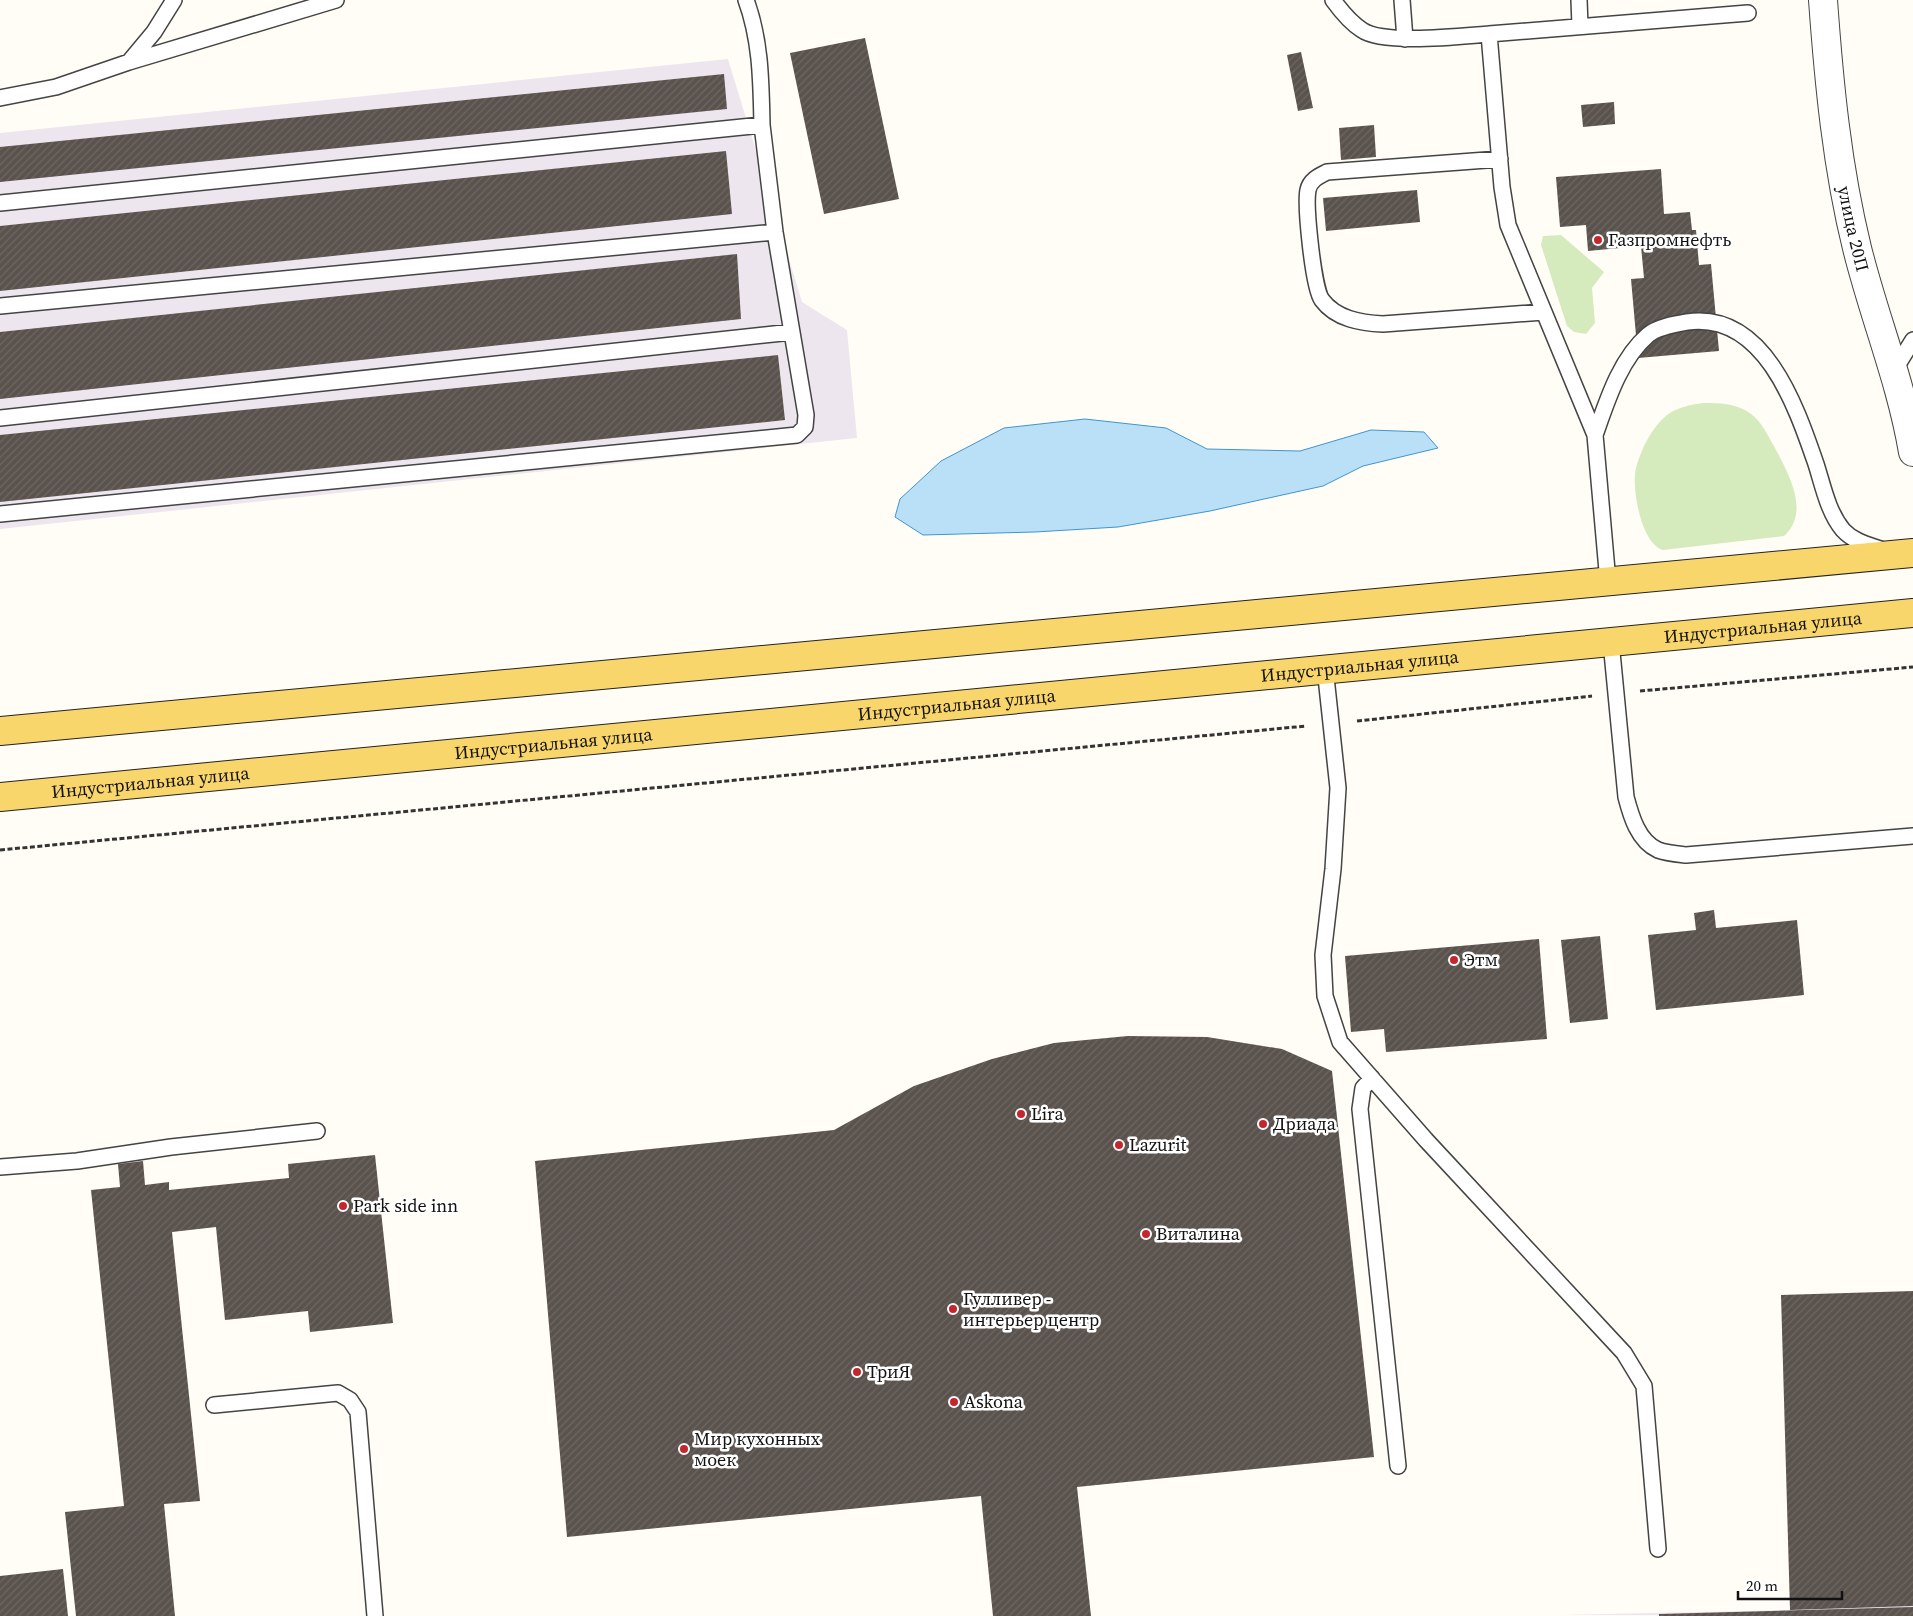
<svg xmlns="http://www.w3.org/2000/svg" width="1913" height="1616" viewBox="0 0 1913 1616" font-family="'Source Serif 4',serif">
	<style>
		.industrial { fill: #eee6ef }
		.grass { fill: #d5ebbd }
		.water { fill: #b9e0f7; stroke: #3f96cf }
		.building { fill: url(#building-hatch) }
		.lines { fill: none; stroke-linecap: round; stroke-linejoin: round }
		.lane-casing { stroke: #444; stroke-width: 18 }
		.street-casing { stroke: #444; stroke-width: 30 }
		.primary-casing { stroke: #222; stroke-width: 30 }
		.path { stroke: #333; stroke-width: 3; stroke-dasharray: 5 2.5; stroke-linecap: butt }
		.lane { stroke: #fff; stroke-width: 15 }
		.street { stroke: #fff; stroke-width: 28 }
		.primary { stroke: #f9d66b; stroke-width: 28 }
		.poi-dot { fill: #c4262e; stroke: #fff; stroke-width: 2 }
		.labels { text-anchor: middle; stroke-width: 5; stroke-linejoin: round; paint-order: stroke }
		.street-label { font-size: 18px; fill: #111; stroke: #fff }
		.poi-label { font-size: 18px; fill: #111; stroke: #fff; text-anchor: start }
	</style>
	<defs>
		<pattern id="building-hatch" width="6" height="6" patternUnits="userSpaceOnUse" patternTransform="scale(1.25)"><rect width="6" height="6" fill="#5a524d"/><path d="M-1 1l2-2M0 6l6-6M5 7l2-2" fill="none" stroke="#6d6662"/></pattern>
	</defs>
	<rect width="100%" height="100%" fill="#fffdf5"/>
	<path class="industrial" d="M 728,59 L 802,302 L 847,330 L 857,438 L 0,529 L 0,133 Z
		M 1913,1606 L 1913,1616 L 1561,1615 L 1790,1610 Z"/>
	<path class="grass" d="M 1561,235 L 1604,272 L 1592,288 L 1595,323 L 1586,334 L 1574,332 L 1567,326 L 1541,245 L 1543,236 Z
		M 1703,403 C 1720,403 1737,403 1751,414 C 1762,422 1768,436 1775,448 C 1788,473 1811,512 1784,536 L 1663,550 C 1641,544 1631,487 1636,468 C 1641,449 1652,427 1667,415 C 1678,407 1690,405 1703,403 Z"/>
	<path class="water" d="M 1085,419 L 1166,428 L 1207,449 L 1300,451 L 1371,430 L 1424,432 L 1438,448 L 1363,466 L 1323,486 L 1210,511 L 1118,527 L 1035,532 L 923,535 L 895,517 L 900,499 L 941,461 L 1004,428 Z"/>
	<path class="building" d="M 865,38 L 899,199 L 824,214 L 790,53 Z
		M 1301,52 L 1313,108 L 1298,111 L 1287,55 Z
		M 724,74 L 727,109 L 0,182 L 0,147 Z
		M 1614,102 L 1615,124 L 1583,127 L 1581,105 Z
		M 1374,125 L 1376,157 L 1341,160 L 1339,128 Z
		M 726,151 L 732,214 L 0,291 L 0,226 Z
		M 1661,169 L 1664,214 L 1690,212 L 1692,230 L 1696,230 L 1699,265 L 1711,264 L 1719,351 L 1638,358 L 1631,279 L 1644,278 L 1641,246 L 1588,251 L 1586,225 L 1560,227 L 1556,177 Z
		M 1417,190 L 1420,222 L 1326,231 L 1323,198 Z
		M 737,254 L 741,319 L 0,399 L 0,332 Z
		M 778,355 L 785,420 L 0,502 L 0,435 Z
		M 1714,910 L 1716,928 L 1797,920 L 1804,995 L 1656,1010 L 1648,935 L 1696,930 L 1694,913 Z
		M 1600,936 L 1608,1019 L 1570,1023 L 1561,940 Z
		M 1539,939 L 1547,1039 L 1386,1052 L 1384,1029 L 1351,1032 L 1345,956 Z
		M 1128,1036 L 1207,1037 L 1282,1049 L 1332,1071 L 1374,1457 L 1077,1487 L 1091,1616 L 993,1616 L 981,1496 L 567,1537 L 535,1161 L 834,1130 L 914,1086 L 992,1059 L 1054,1043 Z
		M 375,1155 L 393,1323 L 310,1332 L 308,1311 L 225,1320 L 216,1227 L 172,1232 L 200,1501 L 164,1504 L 175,1616 L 76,1616 L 65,1512 L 124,1506 L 91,1190 L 120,1187 L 118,1164 L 143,1161 L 145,1185 L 169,1182 L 169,1190 L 289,1178 L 288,1164 Z
		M 1913,1291 L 1913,1606 L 1790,1610 L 1781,1295 Z
		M 63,1569 L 68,1616 L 0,1616 L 0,1576 Z
		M 1913,1607 L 1913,1616 L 1659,1616 L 1659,1614 Z"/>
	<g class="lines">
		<defs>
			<path id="lane" d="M 746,0 C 761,41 761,82 762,125
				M 1333,0 C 1341,11 1351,23 1362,30 C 1383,45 1462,36 1489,34 L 1502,187 L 1508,225 L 1595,435 L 1608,582
				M 1402,0 L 1405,39
				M 1579,0 L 1580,26
				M 1489,34 L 1748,13
				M 129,62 L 336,0
				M 0,98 L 56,87 L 129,62 L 154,32 L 174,0
				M 1500,159 L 1327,172 C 1319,176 1310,180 1308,190 C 1305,205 1313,288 1322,300 C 1336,319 1361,323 1383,324 L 1544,312
				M 0,203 L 762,125 L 775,232 L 806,415 L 805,427 L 797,435 L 0,514
				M 0,306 L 775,232
				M 1895,369 L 1913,340
				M 0,418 L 792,332
				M 1595,435 C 1607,401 1620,359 1648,335 C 1657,327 1675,324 1687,322 C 1764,311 1796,406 1816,464 C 1823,486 1828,512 1843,530 C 1854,542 1869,545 1883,550
				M 1611,642 L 1626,797 C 1631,816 1638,841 1658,850 C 1666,853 1677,854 1686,855 L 1913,836
				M 1325,668 L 1338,788 L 1333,869 L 1323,955 L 1325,996 L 1340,1042 L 1426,1140 L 1624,1353 L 1644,1386 L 1658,1549
				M 1372,1078 L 1363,1088 L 1360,1109 L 1398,1466
				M 0,1167 L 77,1161 L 171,1147 L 317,1131
				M 214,1405 L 338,1393 L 350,1400 L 358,1412 L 375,1616"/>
			<g id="street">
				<path id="s1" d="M 1823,0 C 1829,83 1837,167 1857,248 C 1874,317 1901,381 1913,452"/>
			</g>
			<g id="primary">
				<path d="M 0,731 L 1913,553"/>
				<path id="s2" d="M 0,797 L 1913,613"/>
			</g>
		</defs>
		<use href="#lane" class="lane-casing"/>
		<use href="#street" class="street-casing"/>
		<use href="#primary" class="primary-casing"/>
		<path class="path" d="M 1640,691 L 1913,667
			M 1357,721 L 1592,696
			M 0,850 L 1306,726"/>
		<use href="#lane" class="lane"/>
		<use href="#street" class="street"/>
		<use href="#primary" class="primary"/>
	</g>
	<g class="poi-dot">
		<circle cx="1598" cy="240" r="5"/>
		<circle cx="1454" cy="960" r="5"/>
		<circle cx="1021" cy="1114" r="5"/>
		<circle cx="1263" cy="1124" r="5"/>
		<circle cx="1119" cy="1145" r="5"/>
		<circle cx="343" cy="1206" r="5"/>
		<circle cx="1146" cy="1234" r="5"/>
		<circle cx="953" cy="1309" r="5"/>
		<circle cx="857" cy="1372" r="5"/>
		<circle cx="954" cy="1402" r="5"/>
		<circle cx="684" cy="1449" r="5"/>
	</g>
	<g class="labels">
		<g class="street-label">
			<text dy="6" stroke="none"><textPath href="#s1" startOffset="231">улица 20П</textPath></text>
			<text dy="6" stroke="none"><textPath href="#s2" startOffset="1771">Индустриальная улица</textPath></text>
			<text dy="6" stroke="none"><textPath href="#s2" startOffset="1366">Индустриальная улица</textPath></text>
			<text dy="6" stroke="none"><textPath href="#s2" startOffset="961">Индустриальная улица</textPath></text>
			<text dy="6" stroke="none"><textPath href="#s2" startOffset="556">Индустриальная улица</textPath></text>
			<text dy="6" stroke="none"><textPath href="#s2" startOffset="151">Индустриальная улица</textPath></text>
		</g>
		<g class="poi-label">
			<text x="1608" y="246">Газпромнефть</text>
			<text x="1464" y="966">Этм</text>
			<text x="1031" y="1120">Lira</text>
			<text x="1273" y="1130">Дриада</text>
			<text x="1129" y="1151">Lazurit</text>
			<text x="353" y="1212">Park side inn</text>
			<text x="1156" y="1240">Виталина</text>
			<text x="963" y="1305">Гулливер -<tspan x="963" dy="21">интерьер центр</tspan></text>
			<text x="867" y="1378">ТриЯ</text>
			<text x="964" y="1408">Askona</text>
			<text x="694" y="1445">Мир кухонных<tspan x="694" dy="21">моек</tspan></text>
		</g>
	</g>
	<path d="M1738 1591v8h104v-8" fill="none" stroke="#111111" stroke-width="2.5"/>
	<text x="1746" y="1591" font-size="15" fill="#111111" stroke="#ffffff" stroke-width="4" paint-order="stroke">20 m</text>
</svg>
